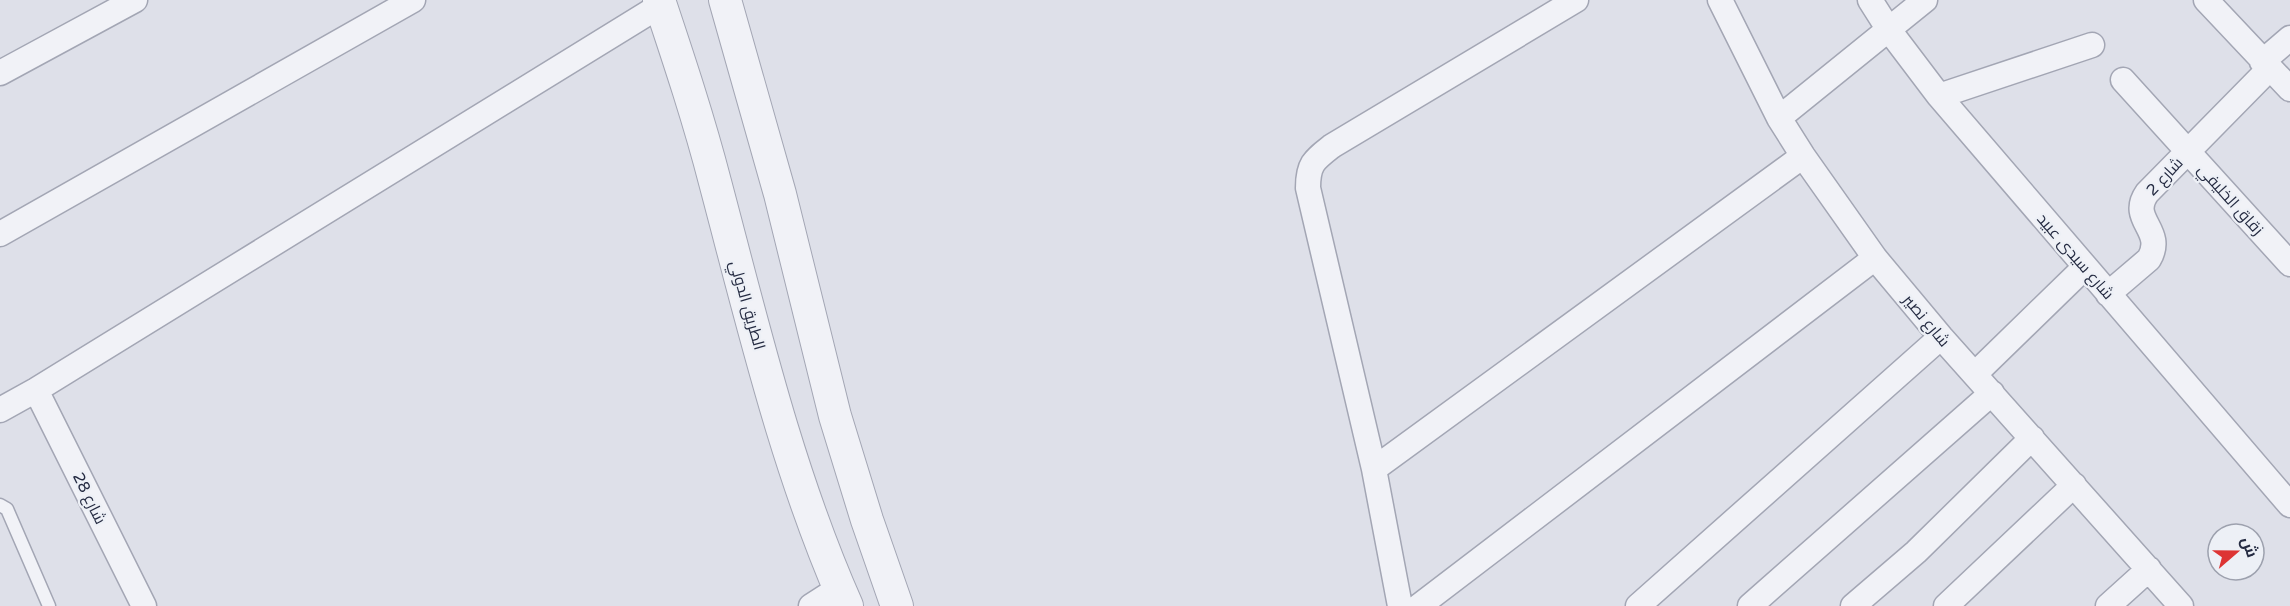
<svg xmlns="http://www.w3.org/2000/svg" width="2290" height="606" viewBox="0 0 2290 606" font-family="'Varela Round',Cairo,sans-serif">
	<style>
		.lines { fill: none; stroke-linecap: round; stroke-linejoin: round }
		.service-casing { stroke: #a3a6b4; stroke-width: 15 }
		.minor-casing { stroke: #a3a6b4; stroke-width: 27 }
		.tertiary-casing { stroke: #a3a6b4; stroke-width: 34 }
		.service { stroke: #f1f2f7; stroke-width: 12 }
		.minor { stroke: #f1f2f7; stroke-width: 24 }
		.tertiary { stroke: #f1f2f7; stroke-width: 32 }
		.labels { text-anchor: middle; stroke-width: 4.5; stroke-linejoin: round; paint-order: stroke }
		.street-label { font-size: 16px; fill: #252b42; stroke: #edf0f6 }
	</style>
	<rect width="100%" height="100%" fill="#dee0e9"/>
	<g class="lines">
		<defs>
			<path id="service" d="M 0,505 L 7,509 L 49,606"/>
			<path id="minor" d="M 1720,0 L 1779,118 L 1803,156 L 1875,258 L 1941,337 L 2181,606
				M 1870,0 L 1889,30 L 1939,96 L 2290,505
				M 2206,0 L 2290,89
				M 2262,62 L 2290,38
				M 0,73 L 135,0
				M 2123,80 L 2290,264
				M 1939,96 L 2092,45
				M 1779,118 L 1925,0
				M 0,234 L 413,0
				M 2108,294 L 2149,259 C 2166,230 2128,220 2147,193 L 2269,69
				M 1975,374 L 2085,267
				M 36,390 L 144,606
				M 0,410 L 36,390 L 661,5
				M 1374,469 L 1308,188 C 1308,164 1314,160 1332,146 L 1576,0
				M 811,606 L 839,588
				M 1400,606 L 1374,469 L 1803,156
				M 1419,606 L 1875,258
				M 1638,606 L 1941,337
				M 1750,606 L 1992,393
				M 1853,606 L 1916,552 L 2032,438
				M 1946,606 L 2074,485
				M 2108,606 L 2149,569"/>
			<path id="tertiary" d="M 659,0 C 679,60 699,120 715,182 C 753,325 787,471 847,606
				M 725,0 L 780,194 L 835,416 L 867,520 L 897,606"/>
		</defs>
		<use href="#service" class="service-casing"/>
		<use href="#minor" class="minor-casing"/>
		<use href="#tertiary" class="tertiary-casing"/>
		<use href="#service" class="service"/>
		<use href="#minor" class="minor"/>
		<use href="#tertiary" class="tertiary"/>
	</g>
	<g class="labels">
		<g class="street-label">
			<text transform="translate(2164 176) rotate(-47)" y="6">شارع 2</text>
			<text transform="translate(2231 199) rotate(48)" y="6">زقاق الخليفي</text>
			<text transform="translate(2076 256) rotate(49)" y="6">شارع سيدى عبيد</text>
			<text transform="translate(748 305) rotate(74)" y="6">الطريق الدولي</text>
			<text transform="translate(1927 320) rotate(50)" y="6">شارع نصير</text>
			<text transform="translate(90 498) rotate(64)" y="6">شارع 28</text>
		</g>
	</g>
	<g transform="translate(2236 552) rotate(70)"><circle r="28" fill="#edf0f6" stroke="#9da1ae" stroke-width="1.5"/>
	<path d="M0-4.5L10 22L0 15L-10 22Z" fill="#dd3434"/>
	<text y="-9" font-size="16" font-weight="bold" text-anchor="middle" fill="#252b42">ش</text>
	</g>
</svg>
